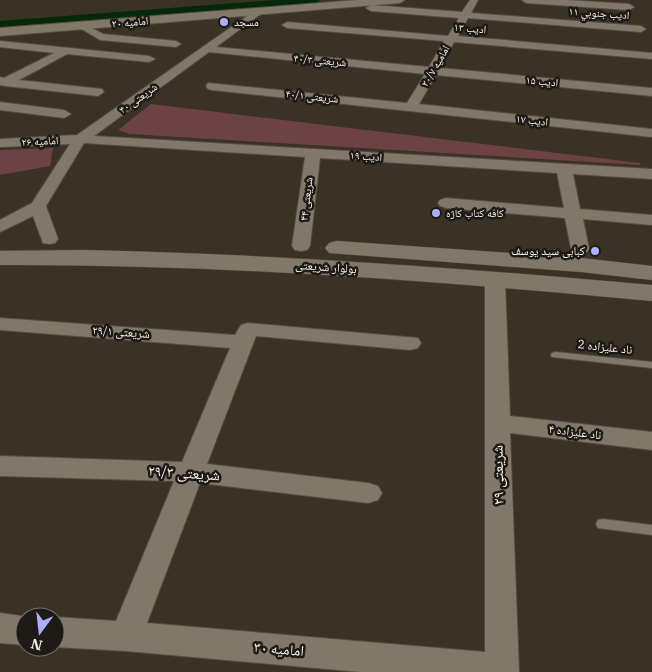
<svg xmlns="http://www.w3.org/2000/svg" width="652" height="672" viewBox="0 0 652 672" font-family="'IBM Plex Serif','Noto Naskh Arabic',serif">
	<style>
		.green { fill: #6d4244 }
		.lines { fill: none; stroke-linecap: round; stroke-linejoin: round }
		.canal { fill: #042809; fill-rule: evenodd }
		.service-casing { stroke: #544d42; stroke-width: 2 }
		.minor-casing { stroke: #544d42; stroke-width: 2 }
		.tertiary-casing { stroke: #544d42; stroke-width: 2 }
		.secondary-casing { stroke: #544d42; stroke-width: 1 }
		.service { fill: #81786a; fill-rule: evenodd }
		.minor { fill: #81786a; fill-rule: evenodd }
		.tertiary { fill: #81786a; fill-rule: evenodd }
		.secondary { fill: #81786a; fill-rule: evenodd }
		.poi-dot { fill: #aab0fb; stroke: #1e1a15; stroke-width: 2 }
		.labels { text-anchor: middle; stroke-width: 5; stroke-linejoin: round; paint-order: stroke }
		.far-street-label { font-size: 11px; fill: #f5f0e8; stroke: #1e1a15 }
		.far-poi-label { font-size: 11px; fill: #f5f0e8; stroke: #1e1a15; text-anchor: start }
		.poi-label { font-size: 12px; fill: #f5f0e8; stroke: #1e1a15; text-anchor: end }
		.street-label { font-size: 12px; fill: #f5f0e8; stroke: #1e1a15 }
		.near-street-label { font-size: 15px; fill: #f5f0e8; stroke: #1e1a15 }
	</style>
	<rect width="100%" height="100%" fill="#393225"/>
	<path class="green" d="M 151,104 L 640,163 L 640,165 L 129,134 L 118,130 Z
		M 53,148 L 50,166 L 0,175 L 0,150 Z"/>
	<g class="lines">
		<path class="canal" d="M 276,0 L 321,0 L 316,3 L 0,27 L 0,21 Z"/>
		<defs>
			<path id="service" d="M 556,352 L 652,362 L 652,368 L 552,357 L 551,355 L 552,353 Z
				M 603,519 L 652,525 L 652,535 L 598,528 L 596,524 L 598,520 Z"/>
			<path id="minor" d="M 470,0 L 478,0 L 471,13 L 641,26 L 646,29 L 641,32 L 468,18 L 458,36 L 652,53 L 652,59 L 454,42 L 440,68 L 652,88 L 652,96 L 436,75 L 419,104 L 652,129 L 652,137 L 212,90 L 208,89 L 206,86 L 208,83 L 407,103 L 425,74 L 209,52 L 94,136 L 652,169 L 652,179 L 573,174 L 580,209 L 652,215 L 652,225 L 583,219 L 589,249 L 586,253 L 580,254 L 574,253 L 571,249 L 565,218 L 446,208 L 440,206 L 438,203 L 440,200 L 446,198 L 564,208 L 557,173 L 320,158 L 310,246 L 307,250 L 301,251 L 295,250 L 292,246 L 305,157 L 84,143 L 46,206 L 58,239 L 55,243 L 49,244 L 43,243 L 33,216 L 0,232 L 0,220 L 32,203 L 70,144 L 0,147 L 0,139 L 77,135 L 257,9 L 263,9 L 265,11 L 216,47 L 429,67 L 444,41 L 287,28 L 282,25 L 287,22 L 448,36 L 459,18 L 371,11 L 366,8 L 371,5 L 462,12 Z
				M 522,0 L 566,0 L 629,4 L 634,7 L 629,10 L 526,3 Z
				M 83,23 L 103,34 L 176,41 L 181,44 L 176,47 L 100,40 L 80,28 L 78,26 Z
				M 0,41 L 149,56 L 155,59 L 149,62 L 67,54 L 19,80 L 102,89 L 104,92 L 98,96 L 5,86 L 0,85 L 0,77 L 4,78 L 54,53 L 0,47 Z
				M 0,102 L 64,110 L 71,114 L 64,118 L 0,110 Z
				M 495,273 L 502,275 L 505,279 L 510,416 L 652,432 L 652,450 L 510,433 L 519,672 L 360,672 L 126,651 L 55,647 L 55,617 L 116,621 L 174,481 L 0,476 L 0,456 L 182,462 L 230,348 L 0,330 L 0,318 L 235,335 L 241,325 L 248,323 L 418,338 L 421,343 L 418,348 L 410,350 L 256,336 L 207,464 L 368,483 L 378,486 L 382,493 L 378,500 L 368,503 L 200,483 L 147,623 L 485,652 L 485,279 L 488,275 Z
				M 0,613 L 29,617 L 25,617 L 25,645 L 0,643 Z"/>
			<path id="tertiary" d="M 358,0 L 405,0 L 400,3 L 0,36 L 0,28 Z"/>
			<path id="secondary" d="M 337,241 L 581,258 L 652,266 L 652,280 L 581,272 L 329,253 L 325,248 L 329,243 Z
				M 82,250 C 272,254 462,268 652,285 L 652,301 C 435,281 218,264 0,265 L 0,251 Z"/>
		</defs>
		<use href="#service" class="service-casing"/>
		<use href="#minor" class="minor-casing"/>
		<use href="#tertiary" class="tertiary-casing"/>
		<use href="#secondary" class="secondary-casing"/>
		<use href="#service" class="service"/>
		<use href="#minor" class="minor"/>
		<use href="#tertiary" class="tertiary"/>
		<use href="#secondary" class="secondary"/>
	</g>
	<g class="poi-dot">
		<circle cx="224" cy="22" r="5"/>
		<circle cx="436" cy="213" r="5"/>
		<circle cx="595" cy="251" r="5"/>
	</g>
	<g class="labels">
		<g class="far-street-label">
			<text transform="translate(599 13) rotate(4)" y="4">ادیب جنوبي ١١</text>
			<text transform="translate(130 22) rotate(-5)" y="4">امامیه ۲۰</text>
			<text transform="translate(470 28) rotate(5)" y="4">ادیب ۱۳</text>
			<text transform="translate(320 60) rotate(5)" y="4">شریعتی ۴۰/۳</text>
			<text transform="translate(435 66) rotate(-60)" y="4">امامیه ۲۰/۷</text>
			<text transform="translate(542 81) rotate(5)" y="4">ادیب ۱۵</text>
			<text transform="translate(312 96) rotate(6)" y="4">شریعتی ۴۰/۱</text>
			<text transform="translate(138 98) rotate(-35)" y="4">شریعتی ۴۰</text>
			<text transform="translate(532 120) rotate(6)" y="4">ادیب ۱۷</text>
			<text transform="translate(40 141) rotate(-3)" y="4">امامیه ۲۶</text>
			<text transform="translate(366 156) rotate(4)" y="4">ادیب ۱۹</text>
			<text transform="translate(306 199) rotate(-83)" y="4">شریعتی ۴۴</text>
		</g>
		<g class="far-poi-label">
			<text x="234" y="26">مسجد</text>
			<text x="446" y="217">کافه کتاب کاژه</text>
		</g>
		<g class="poi-label">
			<text x="585" y="255">کبابی سید یوسف</text>
		</g>
		<g class="street-label">
			<text transform="translate(326 267) rotate(4)" y="4">بولوار شریعتی</text>
			<text transform="translate(121 332) rotate(4)" y="4">شریعتی ۲۹/۱</text>
			<text transform="translate(605 347) rotate(6)" y="4">ناد علیزاده 2</text>
			<text transform="translate(575 432) rotate(7)" y="4">ناد علیزاده ۴</text>
		</g>
		<g class="near-street-label">
			<text transform="translate(184 473) rotate(4)" y="5">شریعتی ۲۹/۳</text>
			<text transform="translate(498 475) rotate(-91)" y="5">شریعتی ۲۹</text>
			<text transform="translate(279 649) rotate(5)" y="5">امامیه ۳۰</text>
		</g>
	</g>
	<g transform="translate(40 632) rotate(195)"><circle r="24" fill="#1e1a15" stroke="#747069"/>
	<path d="M0-4L9 19L0 12L-9 19Z" fill="#aab0fb"/>
	<text y="-8" font-size="14" font-weight="bold" text-anchor="middle" fill="#f5f0e8">N</text>
	</g>
</svg>
